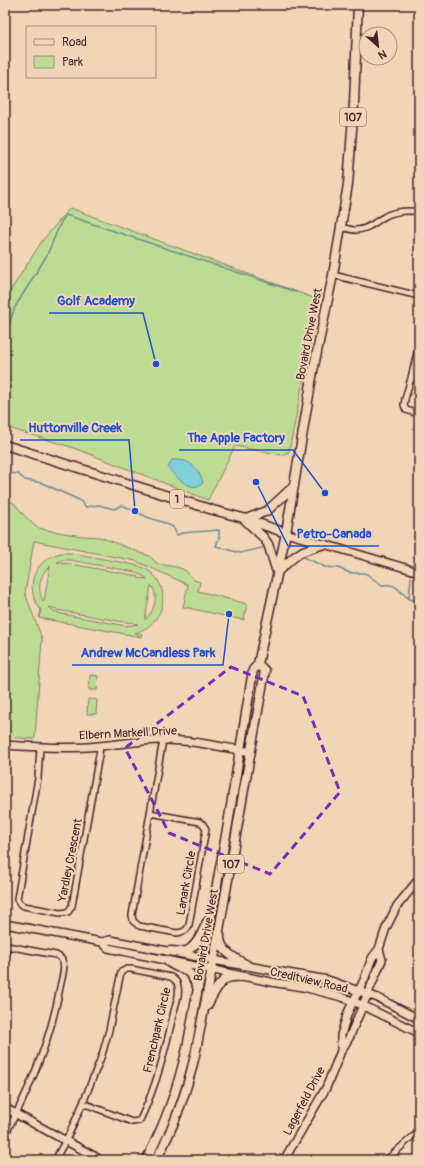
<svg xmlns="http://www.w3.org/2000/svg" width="424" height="1165" viewBox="0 0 424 1165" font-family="Pangolin,sans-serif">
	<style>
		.green { fill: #bcdc94; stroke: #837e60; fill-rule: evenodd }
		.water { fill: #80d0d9; stroke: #6a8993 }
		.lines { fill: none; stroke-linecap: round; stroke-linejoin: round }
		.stream { stroke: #6a8993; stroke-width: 1.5 }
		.street-casing { stroke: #4a1f2b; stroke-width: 8 }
		.secondary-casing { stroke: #4a1f2b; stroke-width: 10 }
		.primary-casing { stroke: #4a1f2b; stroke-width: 11 }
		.street { stroke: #f0d6b7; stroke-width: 5 }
		.secondary { stroke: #f0d6b7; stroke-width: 7 }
		.primary { stroke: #f0d6b7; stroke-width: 8 }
		.rail { stroke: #4a1f2b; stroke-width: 1.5 }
		.marked { fill: none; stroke: #7b2cbf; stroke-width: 3; stroke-dasharray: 8 5; stroke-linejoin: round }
		.labels { text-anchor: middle; stroke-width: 4; stroke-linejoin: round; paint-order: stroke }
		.shield { fill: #f0d6b7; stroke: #7c5655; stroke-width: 1 }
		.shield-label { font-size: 11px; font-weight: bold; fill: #4a1f2b }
		.street-label { font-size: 12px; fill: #4a1f2b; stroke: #f0d6b7 }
		.leader { fill: none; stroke: #1d4ed8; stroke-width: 1.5 }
		.callout-dot { fill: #1d4ed8; stroke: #f0d6b7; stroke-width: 1.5 }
		.callout-label { font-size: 13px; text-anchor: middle; font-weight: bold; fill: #1d4ed8; stroke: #f0d6b7; stroke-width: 4; stroke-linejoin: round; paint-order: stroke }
	</style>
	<rect width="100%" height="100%" fill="#f0d6b7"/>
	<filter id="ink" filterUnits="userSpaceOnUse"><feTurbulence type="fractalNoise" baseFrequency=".025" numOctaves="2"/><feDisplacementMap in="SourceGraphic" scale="8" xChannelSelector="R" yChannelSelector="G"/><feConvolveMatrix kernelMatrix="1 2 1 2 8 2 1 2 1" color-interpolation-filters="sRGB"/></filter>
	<g filter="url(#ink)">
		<path class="green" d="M 70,208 L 319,300 L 289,452 L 282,455 L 235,446 L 208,500 L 71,447 L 5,427 L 5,299 L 42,241 Z
			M 5,499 L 14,503 L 24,515 L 36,527 L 46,530 L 82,536 L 100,537 L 149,556 L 158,564 L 177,567 L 185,570 L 194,580 L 200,582 L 198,591 L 247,604 L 244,620 L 183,607 L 188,585 L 182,582 L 136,561 L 34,541 L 25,593 L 42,639 L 35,737 L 34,739 L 5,737 Z
			M 61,553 L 72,553 L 135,565 C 172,573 172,622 135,633 L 142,634 L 141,637 L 39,618 L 41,610 C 23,588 34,559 61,553 ZM 64,560 L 70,560 L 135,572 L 143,576 L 147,579 L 138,578 L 138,576 L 65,563 L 65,564 L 57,562 ZM 50,566 L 44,601 L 43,601 C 37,589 39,575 50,566 ZM 151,585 C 159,595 155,611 145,620 ZM 49,607 L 57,609 L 57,610 L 130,623 L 130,622 L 138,624 L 127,626 L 62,614 L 54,611 Z
			M 90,675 L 98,676 L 97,690 L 89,690 Z
			M 88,699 L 97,700 L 96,714 L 87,714 Z"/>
		<path class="water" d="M 172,460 C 176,460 181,460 185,461 C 195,464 201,475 203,483 C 191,494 175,476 168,468 Z"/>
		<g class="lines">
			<path class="stream" d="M 5,336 L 15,307 L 47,255 L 61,222 L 66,215 L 296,292
				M 5,473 L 18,474 L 25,480 L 42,483 L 79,500 L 86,507 L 99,505 L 114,509 L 122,505 L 147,517 L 162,522 L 173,527 L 177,535 L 182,533 L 219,530 L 219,538 L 216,546 L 240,553 L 262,548
				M 304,557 L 325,567 L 338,568 L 350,573 L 365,573 L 382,585 C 399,583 398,592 410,599 C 413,600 416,601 419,603
				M 409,598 L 411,577"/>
			<defs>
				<path id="street" d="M 340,227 C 345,228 351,230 356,230 C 366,230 374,223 382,218 C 393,211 406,210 419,212
					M 333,275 L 419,296
					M 419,345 L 411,378 L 405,399 L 404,405 L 406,410 L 419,414
					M 411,378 L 419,380
					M 40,747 L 38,778 L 17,899 L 20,904 L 24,906 L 60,913 L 68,912 L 72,906 L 99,755 L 100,746
					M 150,813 L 200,822 L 203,824 L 206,829 L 189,925 C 187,931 183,932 177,933 L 139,926 L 133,921 L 132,915 L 163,740
					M 5,959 L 7,946 L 56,955 C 69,960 62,977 60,987 C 51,1039 30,1089 5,1135
					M 55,1160 L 69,1134 L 83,1103 L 102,1055 L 109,1030 L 121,972 L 127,969 L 131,969 L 171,977 C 175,980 178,982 178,987 C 180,994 176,1004 174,1011 C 166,1048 157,1084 141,1118 L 139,1121 L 132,1122 L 83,1103"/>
				<path id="secondary" d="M 286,533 L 419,572
					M 5,745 C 36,747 68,749 99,746 C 121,744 142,740 163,740 C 193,740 222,747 251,752
					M 5,924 L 102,942 L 110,940 L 224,962 L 328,980 L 378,998 L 419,1019
					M 102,942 L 108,948 L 271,982 L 303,987 L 342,997 L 362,1005 L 419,1033
					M 341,1050 L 341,1035 L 348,1012 L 364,980 L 372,958 L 379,949 L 386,928 L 397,906 L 419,879
					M 5,1108 L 94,1156 L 100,1160
					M 284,1160 L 326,1088 L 341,1051 L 349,1038 L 382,960 L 379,949"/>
				<path id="primary" d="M 5,445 L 213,510 L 243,518 L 263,537 L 268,544 L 277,572
					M 246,519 L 267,511 L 294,486
					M 246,519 L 286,533
					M 277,572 L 294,557 L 303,551 L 324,544
					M 220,935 C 219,951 235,958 247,965
					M 170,951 C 175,951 181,952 186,951 C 197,947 203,931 207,922
					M 166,960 C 173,967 180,967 188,972 C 193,976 195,983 198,989
					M 207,1006 C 212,997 218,982 228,978 C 233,976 239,977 244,977
					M 146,1160 C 165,1125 178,1087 187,1048 L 228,824 L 253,670 L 258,664 L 286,533 L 313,371 L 333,275 L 348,184 L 354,103 L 358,5
					M 156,1160 C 174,1127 187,1091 195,1055 L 215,953 L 265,671 L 258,664"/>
			</defs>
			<use href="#street" class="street-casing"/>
			<use href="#secondary" class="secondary-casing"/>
			<use href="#primary" class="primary-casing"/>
			<use href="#street" class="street"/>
			<use href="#secondary" class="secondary"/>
			<use href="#primary" class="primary"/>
			<path class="rail" d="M 381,1160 L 419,1127
				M 392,1160 L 415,1138"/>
		</g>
	</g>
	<path class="marked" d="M 231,667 L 303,696 L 340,792 L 270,874 L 169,833 L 125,748 Z"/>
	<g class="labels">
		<g class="shield">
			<rect x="340" y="108" width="26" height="18" rx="3"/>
			<rect x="170" y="490" width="14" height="18" rx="3"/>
			<rect x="218" y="855" width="26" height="18" rx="3"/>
		</g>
		<g class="shield-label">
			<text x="353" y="121">107</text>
			<text x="177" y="503">1</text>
			<text x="231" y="868">107</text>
		</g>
		<g class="street-label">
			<text transform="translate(309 334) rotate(-79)" y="4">Bovaird Drive West</text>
			<text transform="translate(128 733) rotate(-3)" y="4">Elbern Markell Drive</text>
			<text transform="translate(70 860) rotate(-79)" y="4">Yardley Crescent</text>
			<text transform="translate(186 883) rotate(-80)" y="4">Lanark Circle</text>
			<text transform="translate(206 935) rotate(-80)" y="4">Bovaird Drive West</text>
			<text transform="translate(309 980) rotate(13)" y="4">Creditview Road</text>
			<text transform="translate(157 1030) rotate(-77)" y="4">Frenchpark Circle</text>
			<text transform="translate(304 1101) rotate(-62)" y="4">Lagerfeld Drive</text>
		</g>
	</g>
	<path class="leader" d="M156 364L143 313H49M135 511L129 440H20M325 493L293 450H179M256 482L288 546H379M229 614L223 665H72"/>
	<g class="callout-dot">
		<circle cx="156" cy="364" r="4"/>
		<circle cx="135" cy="511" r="4"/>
		<circle cx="325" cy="493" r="4"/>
		<circle cx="256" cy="482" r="4"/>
		<circle cx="229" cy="614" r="4"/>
	</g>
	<g class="callout-label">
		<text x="96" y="305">Golf Academy</text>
		<text x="75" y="432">Huttonville Creek</text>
		<text x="236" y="442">The Apple Factory</text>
		<text x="334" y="538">Petro-Canada</text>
		<text x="148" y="657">Andrew McCandless Park</text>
	</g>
	<rect width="424" height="1165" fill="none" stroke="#f0d6b7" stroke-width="20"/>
	<rect x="10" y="10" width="404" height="1145" fill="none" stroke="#4a1f2b" stroke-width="1.5" filter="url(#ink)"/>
	<rect x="26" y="26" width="130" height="52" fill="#f0d6b7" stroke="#ae8d7f"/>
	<rect x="34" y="39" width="20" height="6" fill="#f0d6b7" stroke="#ae8d7f"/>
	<text x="62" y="46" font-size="12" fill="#4a1f2b">Road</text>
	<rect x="34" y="56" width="20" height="12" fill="#bcdc94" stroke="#ae8d7f"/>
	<text x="62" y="66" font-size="12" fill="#4a1f2b">Park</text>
	<g transform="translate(378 46) rotate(152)"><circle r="19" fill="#f0d6b7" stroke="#ae8d7f"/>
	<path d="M0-3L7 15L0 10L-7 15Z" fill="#4a1f2b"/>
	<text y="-6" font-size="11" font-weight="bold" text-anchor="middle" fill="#4a1f2b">N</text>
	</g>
</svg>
